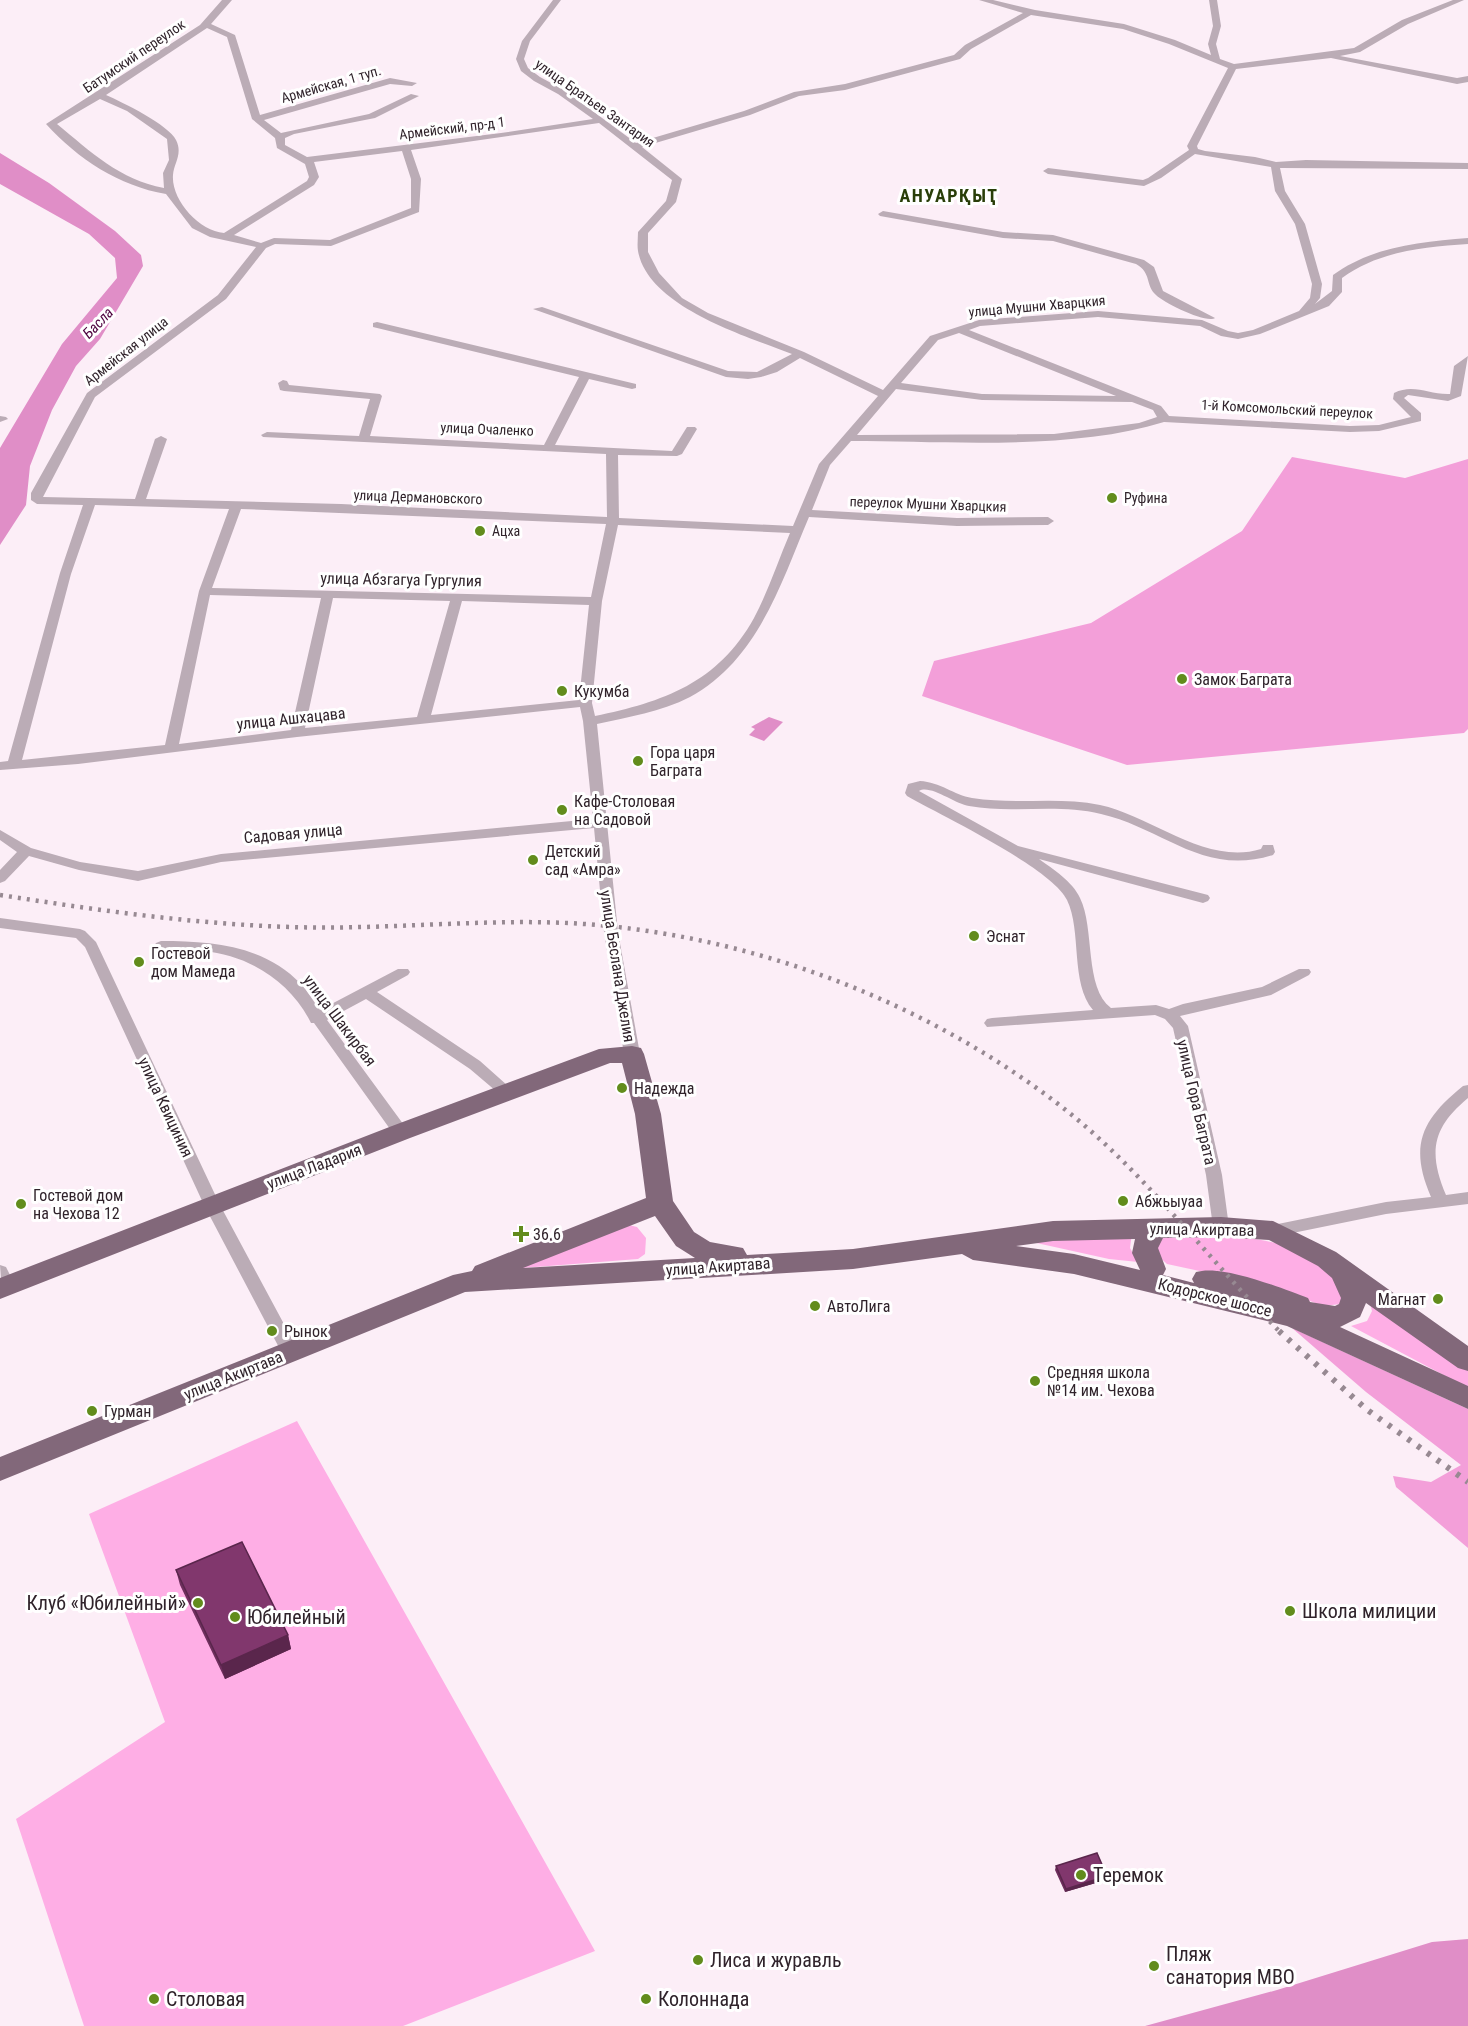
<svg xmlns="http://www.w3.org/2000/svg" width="1468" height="2026" viewBox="0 0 1468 2026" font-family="'Roboto Condensed',sans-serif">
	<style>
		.green { fill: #feaee5 }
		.forest { fill: #f39fd9 }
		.water { fill: #e08ec7 }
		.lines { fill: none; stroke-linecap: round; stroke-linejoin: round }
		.minor { fill: #bbacb6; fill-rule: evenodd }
		.trunk { fill: #82687a; fill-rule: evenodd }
		.rail-far1 { stroke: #978992; stroke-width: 4.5; stroke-dasharray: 3 6; stroke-linecap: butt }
		.rail { stroke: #978992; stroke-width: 6; stroke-dasharray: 4 8; stroke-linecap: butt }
		.wall { fill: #6f2f5e }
		.shaded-wall { fill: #5a264c }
		.building { fill: #81376d; stroke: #5a264c; stroke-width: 1.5 }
		.poi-dot { fill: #628c1c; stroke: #fff; stroke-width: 2 }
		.labels { text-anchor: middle; stroke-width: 6; stroke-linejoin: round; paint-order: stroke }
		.far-street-label { font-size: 14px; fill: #30232b; stroke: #fff }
		.far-poi-label { font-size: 14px; fill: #30232b; stroke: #fff; text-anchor: start }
		.far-water-label { font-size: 15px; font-style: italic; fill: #4c013d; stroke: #fff }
		.street-label { font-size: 16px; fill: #30232b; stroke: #fff }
		.poi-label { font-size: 16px; fill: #30232b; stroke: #fff; text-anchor: start }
		.far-district-label { font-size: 18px; font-weight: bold; letter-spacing: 1.5px; fill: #293e09; stroke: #fff }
		.near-poi-label { font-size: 20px; fill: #30232b; stroke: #fff; text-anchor: start }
	</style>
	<rect width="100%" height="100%" fill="#fceef7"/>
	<path class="green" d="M 629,1225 L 637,1227 L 646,1238 L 645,1254 L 638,1259 L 510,1269 Z
		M 1132,1232 L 1130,1248 L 1138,1262 L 1109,1259 L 1032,1242 Z
		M 1164,1234 C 1211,1236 1286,1232 1323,1266 C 1332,1274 1340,1285 1347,1295 L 1341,1304 L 1323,1306 L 1274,1287 L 1167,1264 L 1155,1253 Z
		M 1369,1300 L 1468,1370 L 1468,1388 L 1351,1326 L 1367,1321 L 1372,1311 Z
		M 297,1421 L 595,1951 L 403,2026 L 84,2026 L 16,1819 L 165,1722 L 89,1514 Z"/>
	<path class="forest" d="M 1292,457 L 1405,478 L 1468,459 L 1468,729 L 1464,733 L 1127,765 L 922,696 L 934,661 L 1091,623 L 1242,531 Z
		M 1292,1328 L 1468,1409 L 1468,1548 L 1396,1487 L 1393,1476 L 1431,1482 L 1461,1465 L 1366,1392 Z"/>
	<path class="water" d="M 0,153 L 49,183 L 115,231 L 141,255 L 143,266 L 100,339 L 76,366 L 52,410 L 30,466 L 26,505 L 0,545 L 0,448 L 62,344 L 117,278 L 115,258 L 89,234 L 0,184 Z
		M 769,717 L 783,722 L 764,741 L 749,735 L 755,729 L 751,727 Z
		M 1468,1939 L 1468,2026 L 1145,2026 L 1277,1990 L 1432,1942 Z"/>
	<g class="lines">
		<path class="minor" d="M 222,0 L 232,0 L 211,24 L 235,35 L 260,115 L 390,78 L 417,83 L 412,86 L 390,84 L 264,120 L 281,133 L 369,114 L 411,94 L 419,96 L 375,118 L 294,134 L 285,138 L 285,145 L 307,157 L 501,133 L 593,119 L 558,94 L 534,81 L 521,71 L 516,59 L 522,41 L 553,0 L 561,0 L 530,41 L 524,59 L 528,68 L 540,77 L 564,90 L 636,143 L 744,111 L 794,92 L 845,84 L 954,55 L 965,45 L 1023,13 L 979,0 L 993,0 L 1035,10 L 1124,24 L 1175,40 L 1211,55 L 1208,44 L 1213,26 L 1209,0 L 1217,0 L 1221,26 L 1216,44 L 1220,59 L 1234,64 L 1354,48 L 1402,20 L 1453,0 L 1464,0 L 1408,24 L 1360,52 L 1340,56 L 1457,78 L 1468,76 L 1468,82 L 1457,84 L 1331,58 L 1236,69 L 1197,146 L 1198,149 L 1205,151 L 1255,157 L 1276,162 L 1306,160 L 1468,163 L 1468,169 L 1280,168 L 1285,191 L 1305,224 L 1322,284 L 1320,298 L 1315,304 L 1332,291 L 1333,275 C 1373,246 1421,242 1468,238 L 1468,244 C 1424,247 1379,251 1342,278 L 1342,292 L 1329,306 L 1260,334 L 1238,339 L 1221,336 L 1200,326 L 1098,317 L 980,326 L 969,330 L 1161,406 L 1169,416 L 1350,426 L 1379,425 L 1411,417 L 1393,399 L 1394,393 C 1414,383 1429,395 1450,394 L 1454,366 L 1468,356 L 1461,396 L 1448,401 L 1408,395 L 1404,398 L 1421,413 L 1421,421 L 1379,431 L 1350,432 L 1164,422 C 1071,451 948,441 851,441 L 830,465 L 812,510 L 957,518 L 1048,517 L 1054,521 L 1048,525 L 957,526 L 809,517 C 781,583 758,660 690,697 C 661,712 628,717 597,724 L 618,932 L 640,1054 L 637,1058 L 627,1058 L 624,1054 L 604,932 L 594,828 L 221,862 L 138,881 L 79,870 L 29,856 L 5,881 L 0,883 L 0,870 L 17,852 L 0,840 L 0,830 L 31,848 L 80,862 L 138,871 L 221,854 L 593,819 L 583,721 L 580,707 L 297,737 L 78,764 L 0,770 L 0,762 L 8,761 L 60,573 L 83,505 L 37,504 L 31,500 L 31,493 L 87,393 L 218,295 L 256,247 L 210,237 L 192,228 L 166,194 C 119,186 78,159 46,124 L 200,25 ZM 1031,15 L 1123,29 L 1169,44 L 1228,68 L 1187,146 L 1189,150 L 1148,178 L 1143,180 L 1048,168 L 1043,171 L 1048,174 L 1144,186 L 1161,178 L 1195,154 L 1271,167 L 1275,191 L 1295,224 L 1312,284 L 1310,298 L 1299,311 L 1253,330 L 1238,333 L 1228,331 L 1202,320 L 1098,311 L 979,320 L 930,336 L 883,390 L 804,352 L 708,313 L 682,298 L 659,273 L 648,252 L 648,233 L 676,202 L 682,179 L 642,147 L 750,115 L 799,96 L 845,90 L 960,59 L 971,49 ZM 207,28 L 227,37 L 252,119 L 275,138 L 277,148 L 305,164 L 309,177 L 307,181 L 224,233 C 199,231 171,200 173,175 C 174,163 183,154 176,140 C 169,125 122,102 106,95 ZM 100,99 L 127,111 L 167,139 L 169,160 L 163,173 L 164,188 C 120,180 91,152 57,124 ZM 599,123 L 672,180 L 666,201 L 638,232 C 638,238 637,245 638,251 C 648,307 746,336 792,354 L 757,372 L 728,371 L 542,307 L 533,309 L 726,377 L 748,379 L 761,377 L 777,372 L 800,358 L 878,396 L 819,464 L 793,526 L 619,518 L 618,455 L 677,456 L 682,454 L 697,429 L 695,427 L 687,427 L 672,451 L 555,445 L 589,379 L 632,389 L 636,388 L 636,384 L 377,322 L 373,323 L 373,327 L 579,377 L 544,445 L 370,436 L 382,396 L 380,394 L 289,385 L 287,381 L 283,380 L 278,383 L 280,390 L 284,391 L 370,399 L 359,436 L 267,432 L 261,435 L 263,437 L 606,454 L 607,517 L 341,504 L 146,499 L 167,439 L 161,436 L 155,439 L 135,499 L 43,497 L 95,397 L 226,299 L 266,248 L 275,244 L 331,246 L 419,212 L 421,179 L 411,150 ZM 402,151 L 411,179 L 411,208 L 330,240 L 274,238 L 261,243 L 234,235 L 314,185 L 319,177 L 314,162 ZM 959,333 L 1116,396 L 982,394 L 901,383 L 938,340 ZM 896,389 L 982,400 L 1132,402 L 1153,410 L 1157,417 L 1139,423 L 1054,434 L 857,435 ZM 95,505 L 229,509 L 199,591 L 165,745 L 22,760 L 71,574 ZM 241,509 L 606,524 L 591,597 L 212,588 ZM 618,525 L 790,533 C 778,561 768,592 754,618 C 718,683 663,702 595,716 L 592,703 L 602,601 ZM 210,595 L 321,598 L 291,730 L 179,744 ZM 333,598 L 450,601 L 417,717 L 305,728 ZM 462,601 L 589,605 L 579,700 L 431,715 Z
			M 883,211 L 1003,232 L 1053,235 L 1144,260 L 1154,267 L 1163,291 L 1215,318 C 1207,324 1164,303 1156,295 C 1145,285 1152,273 1136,264 L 1053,241 L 1003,238 L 880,216 L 878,214 Z
			M 0,416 L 6,417 L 8,419 L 0,422 Z
			M 920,781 C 940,782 954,795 972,798 C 1015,805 1058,796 1100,805 C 1152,816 1206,866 1261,849 L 1263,845 L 1273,845 L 1275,852 L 1273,855 C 1203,877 1163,828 1101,814 C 1057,803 1012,814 969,806 C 955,804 930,784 919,791 L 1018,846 L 1208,895 L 1210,898 L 1208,901 L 1203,903 L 1039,859 C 1053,869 1073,882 1080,898 C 1095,928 1084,988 1111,1008 L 1156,1005 L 1169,1009 L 1183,1004 L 1262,987 L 1299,969 L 1309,969 L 1311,972 L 1309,975 L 1271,995 L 1180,1016 L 1188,1026 L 1222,1175 L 1229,1227 L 1227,1231 L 1215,1231 L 1213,1227 L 1206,1175 L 1173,1028 L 1165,1019 L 1155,1015 L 987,1027 L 984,1023 L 987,1019 L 992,1018 L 1093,1010 C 1070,983 1082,931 1067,900 C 1052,868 942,816 907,796 L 905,793 L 908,784 Z
			M 0,918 L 80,929 L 85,931 L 96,942 L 220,1205 L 299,1352 L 296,1357 L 290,1359 L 284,1357 L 204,1205 L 85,947 L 76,938 L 0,928 Z
			M 161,941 C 211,941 264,945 301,984 C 308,992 314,1002 320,1010 L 398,969 L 408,969 L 410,972 L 408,975 L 377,992 L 480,1061 L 516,1093 L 513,1097 L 503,1097 L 470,1069 L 366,999 L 327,1020 L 409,1132 L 407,1136 L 395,1136 L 314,1023 L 311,1023 C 291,982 249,955 203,951 C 188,950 170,953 156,949 L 154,946 L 156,943 Z
			M 1468,1085 L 1468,1098 C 1432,1128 1428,1152 1446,1195 L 1468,1192 L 1468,1204 L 1386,1214 L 1273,1237 L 1267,1235 L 1265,1231 L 1267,1227 L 1273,1225 L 1386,1202 L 1431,1197 C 1409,1146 1421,1120 1463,1086 Z
			M 0,1265 L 6,1267 L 16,1287 L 14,1292 L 2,1292 Z"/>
		<path class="trunk" d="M 632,1046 L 641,1048 L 644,1054 L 661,1114 L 673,1201 L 694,1232 L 710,1242 L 743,1248 L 747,1255 L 853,1249 L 1053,1221 L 1221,1217 L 1273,1221 L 1336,1252 L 1468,1346 L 1468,1371 L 1458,1368 L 1366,1303 L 1360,1317 L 1340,1327 L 1468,1386 L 1468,1409 L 1287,1326 L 1074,1274 L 973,1260 L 962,1254 L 853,1269 L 465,1292 L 0,1481 L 0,1457 L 453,1275 L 472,1271 L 475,1266 L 646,1198 L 635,1114 L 622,1063 L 610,1063 L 410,1138 L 0,1299 L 0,1278 L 392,1126 L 599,1049 ZM 655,1216 L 676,1246 L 695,1258 L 523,1268 ZM 1221,1237 L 1269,1240 L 1318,1266 L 1332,1278 L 1341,1298 L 1339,1304 L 1335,1306 L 1310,1302 L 1308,1298 C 1281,1288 1222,1264 1196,1272 L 1192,1279 L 1194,1283 L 1163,1275 L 1166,1269 L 1158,1248 L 1163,1238 ZM 1135,1239 L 1132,1253 L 1140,1270 L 1074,1254 L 1016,1246 L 1053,1241 Z"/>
		<path class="rail-far1" d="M 0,895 C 97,910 192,924 290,927 C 383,930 476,919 568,923 C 744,932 923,999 1062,1107 C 1145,1172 1207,1258 1280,1332"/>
		<path class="rail" d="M 1279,1331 L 1366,1409 L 1468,1482"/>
	</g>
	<path class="wall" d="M 176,1570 L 288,1635 L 291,1649 L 225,1679 L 180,1585 Z
		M 1056,1866 L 1106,1880 L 1065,1892 L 1055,1870 Z"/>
	<path class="shaded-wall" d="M 288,1635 L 291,1649 L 225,1679 L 221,1665 Z
		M 1107,1876 L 1106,1880 L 1065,1892 L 1066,1889 Z"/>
	<path class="building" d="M 242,1542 L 288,1635 L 221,1665 L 176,1570 Z
		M 1097,1853 L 1107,1876 L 1066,1889 L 1056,1866 Z"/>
	<g class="poi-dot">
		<circle cx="1112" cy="498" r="6"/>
		<circle cx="480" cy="531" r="6"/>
		<circle cx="1182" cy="679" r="6"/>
		<circle cx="562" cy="691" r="6"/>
		<circle cx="638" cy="761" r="6"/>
		<circle cx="562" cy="810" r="6"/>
		<circle cx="533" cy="860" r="6"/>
		<circle cx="974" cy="936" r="6"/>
		<circle cx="139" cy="962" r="6"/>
		<circle cx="622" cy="1088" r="6"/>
		<circle cx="1123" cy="1201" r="6"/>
		<circle cx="21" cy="1204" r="6"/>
		<path d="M518 1225h6v6h6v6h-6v6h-6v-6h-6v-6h6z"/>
		<circle cx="1438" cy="1299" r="6"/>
		<circle cx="815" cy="1306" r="6"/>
		<circle cx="272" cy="1331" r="6"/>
		<circle cx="1035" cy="1381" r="6"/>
		<circle cx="92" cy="1411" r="6"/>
		<circle cx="198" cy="1603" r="6"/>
		<circle cx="1290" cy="1611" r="6"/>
		<circle cx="235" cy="1617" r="6"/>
		<circle cx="1081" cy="1875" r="6"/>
		<circle cx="698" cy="1960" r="6"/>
		<circle cx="1154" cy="1966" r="6"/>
		<circle cx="154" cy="1999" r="6"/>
		<circle cx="646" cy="1999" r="6"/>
	</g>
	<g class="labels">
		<g class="far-street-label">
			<text transform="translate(134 56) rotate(-34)" y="5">Батумский переулок</text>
			<text transform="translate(331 84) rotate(-16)" y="5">Армейская, 1 туп.</text>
			<text transform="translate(595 103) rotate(35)" y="5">улица Братьев Зантария</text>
			<text transform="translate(452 128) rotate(-7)" y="5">Армейский, пр-д 1</text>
			<text transform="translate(1037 306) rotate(-5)" y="5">улица Мушни Хварцкия</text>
			<text transform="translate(126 351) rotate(-38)" y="5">Армейская улица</text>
			<text transform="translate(1287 409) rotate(3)" y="5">1-й Комсомольский переулок</text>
			<text transform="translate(487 429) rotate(2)" y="5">улица Очаленко</text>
			<text transform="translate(418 497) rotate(2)" y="5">улица Дермановского</text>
			<text transform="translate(928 504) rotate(2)" y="5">переулок Мушни Хварцкия</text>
		</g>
		<g class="far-poi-label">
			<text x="1124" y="503">Руфина</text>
			<text x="492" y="536">Ацха</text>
		</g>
		<g class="far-water-label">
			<text transform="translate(98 323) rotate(-46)" y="5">Басла</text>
		</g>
		<g class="street-label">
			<text transform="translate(401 579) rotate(1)" y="6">улица Абзгагуа Гургулия</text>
			<text transform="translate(291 718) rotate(-6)" y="6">улица Ашхацава</text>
			<text transform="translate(293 833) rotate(-5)" y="6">Садовая улица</text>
			<text transform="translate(618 966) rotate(81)" y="6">улица Беслана Джелия</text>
			<text transform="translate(340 1020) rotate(53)" y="6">улица Шакирбая</text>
			<text transform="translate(1197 1102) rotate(77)" y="6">улица Гора Баграта</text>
			<text transform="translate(166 1107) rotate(65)" y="6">улица Квициния</text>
			<text transform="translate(314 1166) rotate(-21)" y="6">улица Ладария</text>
			<text transform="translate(1202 1229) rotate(1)" y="6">улица Акиртава</text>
			<text transform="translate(718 1266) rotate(-4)" y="6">улица Акиртава</text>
			<text transform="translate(1215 1297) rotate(14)" y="6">Кодорское шоссе</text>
			<text transform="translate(233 1375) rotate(-22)" y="6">улица Акиртава</text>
		</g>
		<g class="poi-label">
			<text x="1194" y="685">Замок Баграта</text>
			<text x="574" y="697">Кукумба</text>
			<text x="650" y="758">Гора царя<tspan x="650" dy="18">Баграта</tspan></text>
			<text x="574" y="807">Кафе-Столовая<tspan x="574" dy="18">на Садовой</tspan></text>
			<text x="545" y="857">Детский<tspan x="545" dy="18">сад «Амра»</tspan></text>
			<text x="986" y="942">Эснат</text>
			<text x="151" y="959">Гостевой<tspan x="151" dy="18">дом Мамеда</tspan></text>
			<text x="634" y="1094">Надежда</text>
			<text x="33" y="1201">Гостевой дом<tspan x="33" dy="18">на Чехова 12</tspan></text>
			<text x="1135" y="1207">Абжьыуаа</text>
			<text x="533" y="1240">36.6</text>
			<text x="1426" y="1305" text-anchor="end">Магнат</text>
			<text x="827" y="1312">АвтоЛига</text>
			<text x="284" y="1337">Рынок</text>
			<text x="1047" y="1378">Средняя школа<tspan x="1047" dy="18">№14 им. Чехова</tspan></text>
			<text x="104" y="1417">Гурман</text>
		</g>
		<g class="far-district-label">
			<text x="949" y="202">АНУАРҚЫҬ</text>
		</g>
		<g class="near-poi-label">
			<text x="186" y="1610" text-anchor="end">Клуб «Юбилейный»</text>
			<text x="1302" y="1618">Школа милиции</text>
			<text x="247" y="1624">Юбилейный</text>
			<text x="1093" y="1882">Теремок</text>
			<text x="1166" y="1961">Пляж<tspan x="1166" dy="23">санатория МВО</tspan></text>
			<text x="710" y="1967">Лиса и журавль</text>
			<text x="166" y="2006">Столовая</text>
			<text x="658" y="2006">Колоннада</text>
		</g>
	</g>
</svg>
